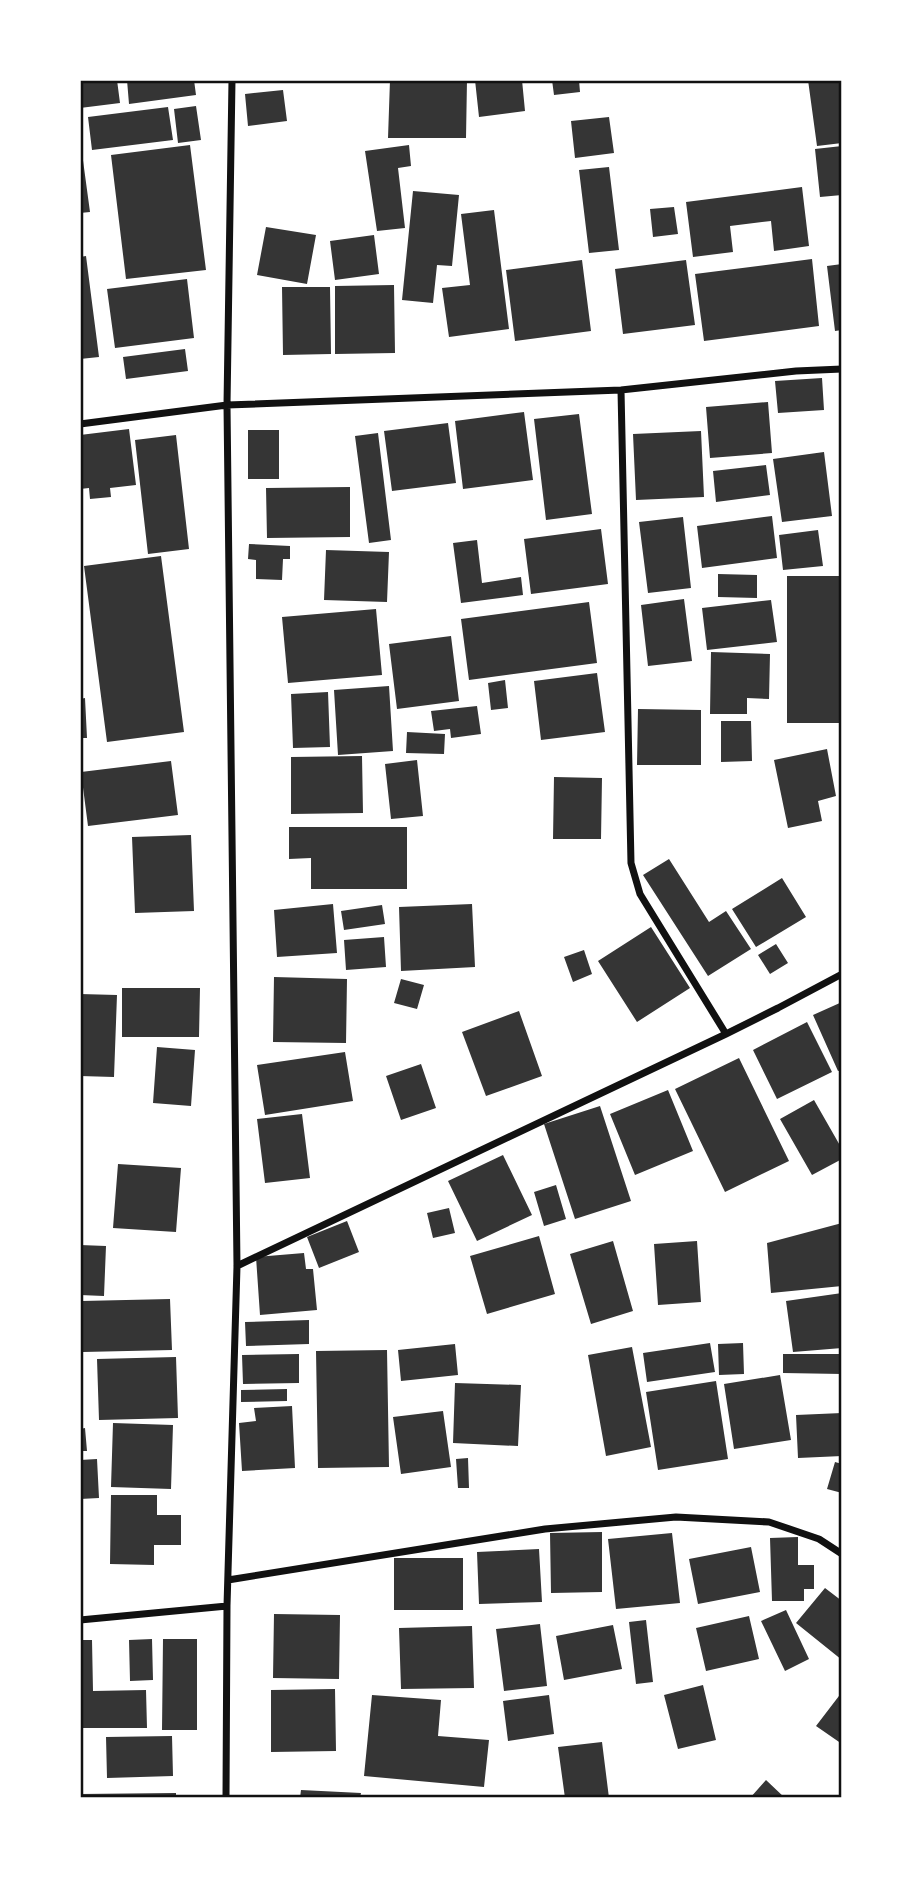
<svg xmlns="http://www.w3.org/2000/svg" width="922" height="1878" viewBox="0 0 922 1878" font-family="'PT Sans Narrow',sans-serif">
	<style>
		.building { fill: #353535 }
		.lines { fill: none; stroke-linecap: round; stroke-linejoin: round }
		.minor { stroke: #111; stroke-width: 7 }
		.neatline { fill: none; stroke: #111; stroke-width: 2.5 }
	</style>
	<rect width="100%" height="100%" fill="#fff"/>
	<path class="building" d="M 80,80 L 117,80 L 120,103 L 80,108 Z
		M 127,80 L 194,80 L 196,95 L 129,104 Z
		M 390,80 L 467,80 L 466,138 L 388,138 Z
		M 475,80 L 522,80 L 525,111 L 479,117 Z
		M 552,80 L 579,80 L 580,92 L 554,95 Z
		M 808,80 L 842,80 L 842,143 L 817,146 Z
		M 283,90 L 287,121 L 248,126 L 245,94 Z
		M 196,106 L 201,140 L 178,143 L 174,109 Z
		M 168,107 L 173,140 L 92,150 L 88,117 Z
		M 609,117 L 614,153 L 575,158 L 571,121 Z
		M 190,145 L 206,270 L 126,279 L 111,155 Z
		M 409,145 L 411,166 L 398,168 L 405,228 L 377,231 L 365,151 Z
		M 842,146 L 842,195 L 820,197 L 815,149 Z
		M 82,153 L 90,212 L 80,213 L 80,154 Z
		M 609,167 L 619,250 L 589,253 L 579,170 Z
		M 802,187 L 809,246 L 774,251 L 771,221 L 730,226 L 733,252 L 693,257 L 686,202 Z
		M 413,191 L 459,195 L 452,266 L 437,265 L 433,303 L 402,300 Z
		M 674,207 L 678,234 L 653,237 L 650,209 Z
		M 494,210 L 509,329 L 449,337 L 442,288 L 470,285 L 461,214 Z
		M 266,227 L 316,235 L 307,284 L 257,275 Z
		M 374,235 L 379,274 L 335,280 L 330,241 Z
		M 86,256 L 99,357 L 80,359 L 80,257 Z
		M 812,259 L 819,326 L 704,341 L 695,274 Z
		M 582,260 L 591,331 L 515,341 L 506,270 Z
		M 686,260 L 695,325 L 623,334 L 615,269 Z
		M 842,264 L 842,330 L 835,331 L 827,266 Z
		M 187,279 L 194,338 L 115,348 L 107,289 Z
		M 394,285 L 395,353 L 335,354 L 335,286 Z
		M 282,287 L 330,287 L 331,354 L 283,355 Z
		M 185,349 L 188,371 L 126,379 L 123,357 Z
		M 822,378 L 824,410 L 778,413 L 775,381 Z
		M 768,402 L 772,453 L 710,458 L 706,407 Z
		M 524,412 L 533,480 L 463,489 L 455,421 Z
		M 579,414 L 592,514 L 546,520 L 534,419 Z
		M 448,423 L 456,483 L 392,491 L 384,431 Z
		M 129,429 L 136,485 L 110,488 L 111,497 L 90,499 L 89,488 L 80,489 L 80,435 Z
		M 248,430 L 279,430 L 279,479 L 248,479 Z
		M 701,431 L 704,497 L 636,500 L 633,434 Z
		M 378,433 L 391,540 L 369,543 L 355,436 Z
		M 176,435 L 189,549 L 148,554 L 135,440 Z
		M 824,452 L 832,516 L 782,522 L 773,459 Z
		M 766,465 L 770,495 L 716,502 L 713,471 Z
		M 350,487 L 350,537 L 267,538 L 266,488 Z
		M 772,516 L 777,558 L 702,568 L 697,526 Z
		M 683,517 L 691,588 L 648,593 L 639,522 Z
		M 601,529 L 608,584 L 531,594 L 524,539 Z
		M 818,530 L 823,566 L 783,570 L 779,535 Z
		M 477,540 L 482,583 L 521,577 L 523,595 L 461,603 L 453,543 Z
		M 249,544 L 290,546 L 290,559 L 283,559 L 282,580 L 256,579 L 256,560 L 248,559 Z
		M 326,550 L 389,552 L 387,602 L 324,600 Z
		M 161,556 L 184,732 L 107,742 L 84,566 Z
		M 718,574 L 757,575 L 757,598 L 718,597 Z
		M 787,576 L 842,576 L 842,723 L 787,723 Z
		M 684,599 L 692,661 L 648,666 L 641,605 Z
		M 771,600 L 777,642 L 707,650 L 702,608 Z
		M 589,602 L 597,663 L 469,680 L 461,619 Z
		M 376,609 L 382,675 L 288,683 L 282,617 Z
		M 451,636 L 459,701 L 397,709 L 389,644 Z
		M 711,652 L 770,654 L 769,699 L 747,698 L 747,714 L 710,714 Z
		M 597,673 L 605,732 L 541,740 L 534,681 Z
		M 505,680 L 508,708 L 491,710 L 488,683 Z
		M 389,686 L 393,751 L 338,755 L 334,690 Z
		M 328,692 L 330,747 L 293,748 L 291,694 Z
		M 85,698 L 87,738 L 80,738 L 80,699 Z
		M 477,706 L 481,734 L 451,738 L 450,729 L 434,731 L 431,711 Z
		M 638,709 L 701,710 L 701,765 L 637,765 Z
		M 721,721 L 751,721 L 752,761 L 721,762 Z
		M 407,732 L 445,734 L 444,754 L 406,753 Z
		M 827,749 L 836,796 L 818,801 L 822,821 L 788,828 L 774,760 Z
		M 362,756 L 363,813 L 291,814 L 291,757 Z
		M 417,760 L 423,816 L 391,819 L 385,764 Z
		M 171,761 L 178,815 L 88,826 L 81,772 Z
		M 554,777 L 602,778 L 601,839 L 553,839 Z
		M 289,827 L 407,827 L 407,889 L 311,889 L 311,858 L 289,859 Z
		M 191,835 L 194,911 L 135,913 L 132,837 Z
		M 669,859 L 709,922 L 726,911 L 751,949 L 708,976 L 643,875 Z
		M 782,878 L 806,917 L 756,947 L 732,909 Z
		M 333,904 L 337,953 L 277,957 L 274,910 Z
		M 472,904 L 475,967 L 401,971 L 399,907 Z
		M 382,905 L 385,924 L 344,930 L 341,911 Z
		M 651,927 L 690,988 L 637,1022 L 598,961 Z
		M 384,937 L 386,967 L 346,970 L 344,940 Z
		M 776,944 L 788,963 L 770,974 L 758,955 Z
		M 584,950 L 592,974 L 573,982 L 564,957 Z
		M 274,977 L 347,979 L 346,1043 L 273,1042 Z
		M 401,979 L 424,985 L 417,1009 L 394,1003 Z
		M 122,988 L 200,988 L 199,1037 L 122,1037 Z
		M 80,994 L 117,995 L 114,1077 L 80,1076 Z
		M 842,1002 L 842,1070 L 838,1071 L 813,1015 Z
		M 519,1011 L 542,1076 L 486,1096 L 462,1032 Z
		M 807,1022 L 832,1072 L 777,1099 L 753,1050 Z
		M 157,1047 L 195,1050 L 191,1106 L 153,1103 Z
		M 345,1052 L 353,1101 L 265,1115 L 257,1065 Z
		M 739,1058 L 789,1161 L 725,1192 L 675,1089 Z
		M 421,1064 L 436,1108 L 401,1120 L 386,1076 Z
		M 668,1090 L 693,1151 L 635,1175 L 610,1114 Z
		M 814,1100 L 842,1149 L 842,1159 L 812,1175 L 780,1119 Z
		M 600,1106 L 631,1201 L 575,1219 L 544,1124 Z
		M 302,1114 L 310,1178 L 265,1183 L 257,1119 Z
		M 503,1155 L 532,1215 L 477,1241 L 448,1181 Z
		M 118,1164 L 181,1168 L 176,1232 L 113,1228 Z
		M 556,1185 L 566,1219 L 544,1226 L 534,1192 Z
		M 449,1208 L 455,1233 L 433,1238 L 427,1213 Z
		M 347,1221 L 359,1252 L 319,1268 L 307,1237 Z
		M 842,1223 L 842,1286 L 771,1293 L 767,1243 Z
		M 539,1236 L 555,1294 L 487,1314 L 470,1256 Z
		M 613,1241 L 633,1311 L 591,1324 L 570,1254 Z
		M 697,1241 L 701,1302 L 658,1305 L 654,1244 Z
		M 80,1245 L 106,1246 L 104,1296 L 80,1295 Z
		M 304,1253 L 306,1269 L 313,1269 L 317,1310 L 260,1315 L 256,1257 Z
		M 842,1293 L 842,1348 L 793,1352 L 786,1301 Z
		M 170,1299 L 172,1350 L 83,1352 L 82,1301 Z
		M 309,1320 L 309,1344 L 246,1346 L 245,1322 Z
		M 710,1343 L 715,1372 L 647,1382 L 643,1353 Z
		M 743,1343 L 744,1374 L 719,1375 L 718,1344 Z
		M 455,1344 L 458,1375 L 401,1381 L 398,1350 Z
		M 632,1347 L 651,1447 L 606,1456 L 588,1355 Z
		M 387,1350 L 389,1467 L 318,1468 L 316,1351 Z
		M 299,1354 L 299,1383 L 243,1384 L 242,1355 Z
		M 783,1354 L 842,1354 L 842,1374 L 783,1373 Z
		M 176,1357 L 178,1418 L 99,1420 L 97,1359 Z
		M 780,1375 L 791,1440 L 734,1449 L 724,1384 Z
		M 716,1381 L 728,1459 L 658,1470 L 646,1392 Z
		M 455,1383 L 521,1385 L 518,1446 L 453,1443 Z
		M 287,1389 L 287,1401 L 241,1402 L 241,1390 Z
		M 292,1406 L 295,1468 L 242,1471 L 239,1423 L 256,1421 L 254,1408 Z
		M 443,1411 L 451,1467 L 401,1474 L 393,1417 Z
		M 842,1413 L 842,1456 L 798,1458 L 796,1415 Z
		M 113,1423 L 173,1425 L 171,1489 L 111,1487 Z
		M 85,1428 L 87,1451 L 80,1451 L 80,1429 Z
		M 468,1458 L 469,1488 L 458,1488 L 456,1459 Z
		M 97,1459 L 99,1498 L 80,1499 L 80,1460 Z
		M 835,1462 L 842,1464 L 842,1493 L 827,1489 Z
		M 111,1495 L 157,1495 L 157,1515 L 181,1515 L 181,1545 L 154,1545 L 154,1565 L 110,1564 Z
		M 602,1532 L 602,1592 L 551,1593 L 550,1533 Z
		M 672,1533 L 680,1603 L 616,1609 L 608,1539 Z
		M 798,1537 L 798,1565 L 814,1565 L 814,1589 L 804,1589 L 804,1601 L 772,1601 L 770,1538 Z
		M 751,1547 L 760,1592 L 698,1604 L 689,1559 Z
		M 539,1549 L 542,1602 L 479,1604 L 477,1552 Z
		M 394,1558 L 463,1558 L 463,1610 L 394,1610 Z
		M 825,1588 L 842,1601 L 842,1660 L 796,1623 Z
		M 786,1610 L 809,1659 L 785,1671 L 761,1621 Z
		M 274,1614 L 340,1615 L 339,1679 L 273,1678 Z
		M 749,1616 L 759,1659 L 706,1671 L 696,1628 Z
		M 646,1620 L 653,1682 L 636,1684 L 629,1622 Z
		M 540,1624 L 547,1686 L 504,1691 L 496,1629 Z
		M 613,1625 L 622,1669 L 564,1680 L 556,1636 Z
		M 472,1626 L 474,1688 L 401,1689 L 399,1628 Z
		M 152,1639 L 153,1680 L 130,1681 L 129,1640 Z
		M 163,1639 L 197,1639 L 197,1730 L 162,1730 Z
		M 80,1640 L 92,1640 L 93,1691 L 146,1690 L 147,1728 L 80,1728 Z
		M 703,1685 L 716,1740 L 678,1749 L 664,1695 Z
		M 335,1689 L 336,1751 L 271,1752 L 271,1690 Z
		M 842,1692 L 842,1744 L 816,1726 Z
		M 372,1695 L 441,1700 L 438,1736 L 489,1740 L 484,1787 L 364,1776 Z
		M 549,1695 L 554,1734 L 508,1741 L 503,1701 Z
		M 172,1736 L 173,1776 L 107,1778 L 106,1737 Z
		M 602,1742 L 609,1798 L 565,1798 L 558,1747 Z
		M 766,1780 L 785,1798 L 750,1798 Z
		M 301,1790 L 361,1793 L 360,1798 L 300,1798 Z
		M 176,1793 L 176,1798 L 80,1798 L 80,1794 Z"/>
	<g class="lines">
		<path class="minor" d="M 621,390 L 631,863 L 640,894 L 726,1034
			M 80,424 L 227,405 L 621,390 L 796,371 L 842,369
			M 237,1266 L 726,1034 L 778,1008 L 842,974
			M 228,1580 L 545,1529 L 676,1517 L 769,1522 L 819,1539 L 842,1554
			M 80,1620 L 227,1606
			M 226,1798 L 227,1606 L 237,1266 L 227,405 L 232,80"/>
	</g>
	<rect width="922" height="1878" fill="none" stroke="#ffffff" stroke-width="164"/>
	<rect x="82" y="82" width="758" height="1714" class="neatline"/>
</svg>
